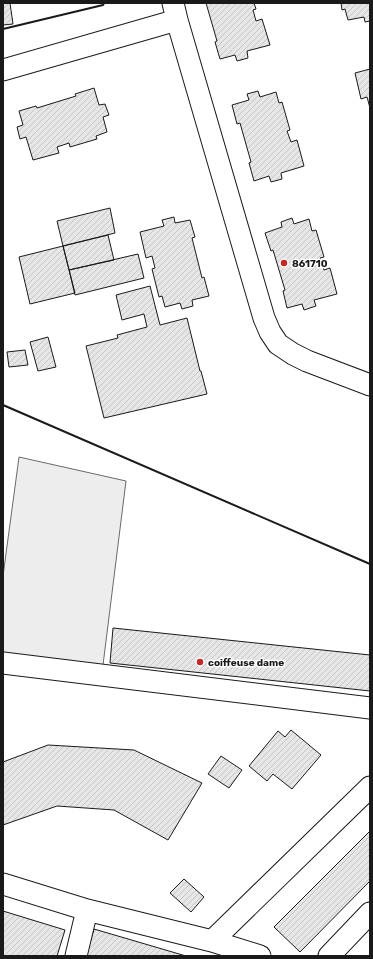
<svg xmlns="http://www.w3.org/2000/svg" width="373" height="959" viewBox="0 0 373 959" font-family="Rubik,sans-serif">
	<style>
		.built { fill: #ededed; stroke: #6a6a6a }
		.building { fill: url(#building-hatch); stroke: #1a1a1a }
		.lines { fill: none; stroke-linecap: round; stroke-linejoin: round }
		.minor-casing { stroke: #1a1a1a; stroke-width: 23 }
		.minor { stroke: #fff; stroke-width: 21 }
		.wall { stroke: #1a1a1a; stroke-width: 2 }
		.poi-dot { fill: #c62828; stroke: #fff; stroke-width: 1.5 }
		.labels { text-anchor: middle; stroke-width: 3; stroke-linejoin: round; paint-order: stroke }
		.poi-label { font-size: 10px; font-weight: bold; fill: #1a1a1a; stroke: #fff; text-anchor: start }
	</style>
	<defs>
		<pattern id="building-hatch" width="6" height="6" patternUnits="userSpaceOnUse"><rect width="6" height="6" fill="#e6e6e6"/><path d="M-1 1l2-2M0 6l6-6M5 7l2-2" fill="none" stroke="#c5c5c5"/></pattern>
	</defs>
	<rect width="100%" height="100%" fill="#fff"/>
	<path class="built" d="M 19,457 L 126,481 L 103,665 L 3,654 L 3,576 Z"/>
	<path class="building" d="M 3,3 L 10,3 L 13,24 L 3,25 Z
		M 206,3 L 254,3 L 256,9 L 253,10 L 256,21 L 262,19 L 270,45 L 247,51 L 248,58 L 237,61 L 235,55 L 220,59 L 215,42 L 217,41 Z
		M 341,3 L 370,3 L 370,21 L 365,22 L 364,17 L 348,20 L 345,9 L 342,10 Z
		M 370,69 L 370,108 L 367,97 L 361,99 L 355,73 Z
		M 94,88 L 99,105 L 105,104 L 109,115 L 103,117 L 107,132 L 96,136 L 97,139 L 70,147 L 69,143 L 57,147 L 59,153 L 33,160 L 26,137 L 20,139 L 17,127 L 23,125 L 19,111 L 36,106 L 37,108 L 76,96 L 75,94 Z
		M 258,91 L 260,97 L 276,92 L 279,103 L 282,102 L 290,130 L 287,131 L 291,142 L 297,140 L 304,166 L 281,173 L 282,179 L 271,182 L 269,176 L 254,181 L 249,163 L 251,162 L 240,123 L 237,124 L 232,105 L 249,100 L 247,94 Z
		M 110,208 L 115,233 L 63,246 L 57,221 Z
		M 174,217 L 175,223 L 190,220 L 195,237 L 192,238 L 202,278 L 204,277 L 209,296 L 192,300 L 193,306 L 182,309 L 180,303 L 165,307 L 162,296 L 159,297 L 152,269 L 155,268 L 152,256 L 146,258 L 140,232 L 164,226 L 162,220 Z
		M 292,218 L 294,224 L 309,219 L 312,231 L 316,230 L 324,257 L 320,258 L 324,270 L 330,268 L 337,294 L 314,300 L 316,306 L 304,310 L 302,304 L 287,308 L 283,291 L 285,290 L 273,250 L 271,251 L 265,233 L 282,227 L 281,222 Z
		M 108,235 L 114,260 L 69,270 L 63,246 Z
		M 63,246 L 75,293 L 30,304 L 19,257 Z
		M 138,254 L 144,278 L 75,295 L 69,270 Z
		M 150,286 L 160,325 L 187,318 L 200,371 L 201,371 L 207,394 L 104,418 L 86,346 L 118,338 L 117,335 L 147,327 L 144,314 L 122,320 L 116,295 Z
		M 48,337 L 56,367 L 38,371 L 30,342 Z
		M 25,350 L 28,365 L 9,367 L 7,352 Z
		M 113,628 L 370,655 L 370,691 L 110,663 Z
		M 291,730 L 321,755 L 292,789 L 273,774 L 267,781 L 249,766 L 278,731 L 285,737 Z
		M 48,745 L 134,750 L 202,783 L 168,840 L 114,810 L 57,806 L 3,825 L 3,762 Z
		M 221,756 L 242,770 L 229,788 L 208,774 Z
		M 370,831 L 370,881 L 300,952 L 274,927 Z
		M 184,879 L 204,897 L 191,912 L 170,893 Z
		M 3,911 L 65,930 L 57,956 L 3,956 Z
		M 94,929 L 186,956 L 86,956 Z"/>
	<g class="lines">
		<defs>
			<path id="minor" d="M 173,3 L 177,20 L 264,318 L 270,332 L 278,344 L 293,354 L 307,361 L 370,385
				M 3,70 L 177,20
				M 3,663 L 370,708
				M 3,884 L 87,910 L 212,941 L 260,956
				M 212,941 L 370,787
				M 76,956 L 87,910
				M 329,956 L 370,913"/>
		</defs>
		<use href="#minor" class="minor-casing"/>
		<use href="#minor" class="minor"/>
		<path class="wall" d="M 3,29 L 103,5 L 104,3
			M 3,405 L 370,564"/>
	</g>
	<g class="poi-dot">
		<circle cx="284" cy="263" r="4"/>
		<circle cx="200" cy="662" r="4"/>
	</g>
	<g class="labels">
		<g class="poi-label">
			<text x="292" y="267">861710</text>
			<text x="208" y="666">coiffeuse dame</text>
		</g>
	</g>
	<rect width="373" height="959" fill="none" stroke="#1a1a1a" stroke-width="8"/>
</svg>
